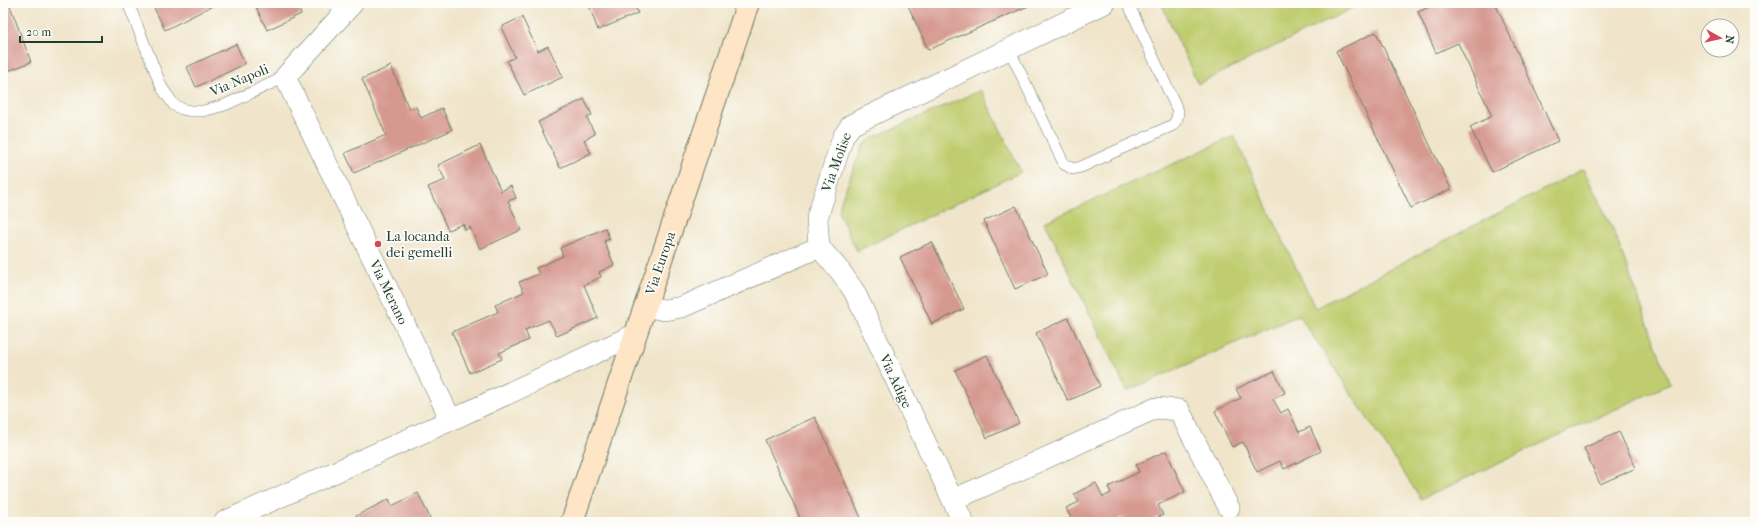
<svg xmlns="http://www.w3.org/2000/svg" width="1758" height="525" viewBox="0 0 1758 525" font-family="'IM FELL French Canon',serif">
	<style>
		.green { fill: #bfcd70; stroke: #6f8552 }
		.building { fill: #d69990 }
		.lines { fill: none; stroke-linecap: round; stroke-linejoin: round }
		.lane-casing { stroke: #687868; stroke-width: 12 }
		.street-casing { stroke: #687868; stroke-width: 22 }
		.secondary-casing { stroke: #687868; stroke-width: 24 }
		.lane { stroke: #fff; stroke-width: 11 }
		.street { stroke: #fff; stroke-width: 21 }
		.secondary { stroke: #fde5c5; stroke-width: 22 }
		.poi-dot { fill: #d1495b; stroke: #fdfcf7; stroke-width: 1.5 }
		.labels { text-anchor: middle; stroke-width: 3.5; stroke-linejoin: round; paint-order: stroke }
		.street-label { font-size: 14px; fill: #1f3d34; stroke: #fdfcf7 }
		.poi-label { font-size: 14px; fill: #1f3d34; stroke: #fdfcf7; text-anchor: start }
	</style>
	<rect width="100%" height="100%" fill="#fdfcf7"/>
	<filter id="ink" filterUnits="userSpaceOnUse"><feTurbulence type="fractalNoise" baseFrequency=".025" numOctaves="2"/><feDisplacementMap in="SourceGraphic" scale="8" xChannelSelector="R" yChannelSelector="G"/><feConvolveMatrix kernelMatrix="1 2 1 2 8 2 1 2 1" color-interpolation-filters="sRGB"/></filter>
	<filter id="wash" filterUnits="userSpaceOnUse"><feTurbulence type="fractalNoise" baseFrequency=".012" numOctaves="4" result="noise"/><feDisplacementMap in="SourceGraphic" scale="16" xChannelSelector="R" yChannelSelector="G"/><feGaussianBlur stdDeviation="0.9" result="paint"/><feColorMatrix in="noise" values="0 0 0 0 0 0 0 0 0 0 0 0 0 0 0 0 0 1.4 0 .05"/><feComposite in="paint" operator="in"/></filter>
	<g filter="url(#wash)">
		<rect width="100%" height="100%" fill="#f0e5ca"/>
		<path class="green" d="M 1161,3 L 1363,3 L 1198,84 Z
			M 981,90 L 1021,172 L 857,251 L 839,214 L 841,201 L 862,147 L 872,138 Z
			M 1234,136 L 1315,308 L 1583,169 L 1613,229 L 1670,384 L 1421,499 L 1299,315 L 1127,391 L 1045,222 Z"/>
		<g id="blocks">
			<path class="building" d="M 3,3 L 9,3 L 31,62 L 3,73 Z
				M 155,3 L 218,3 L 165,30 L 152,4 Z
				M 254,3 L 296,3 L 301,14 L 267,30 Z
				M 588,3 L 634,3 L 638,13 L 598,30 Z
				M 907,3 L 1035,3 L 928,50 Z
				M 1438,3 L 1495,3 L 1558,141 L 1492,172 L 1470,127 L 1492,116 L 1458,43 L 1436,53 L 1418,12 Z
				M 522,17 L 538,51 L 548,46 L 563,77 L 524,95 L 507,61 L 515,57 L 501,27 Z
				M 1376,32 L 1451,189 L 1411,208 L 1336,51 Z
				M 236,44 L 245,64 L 196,87 L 187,67 Z
				M 391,66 L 409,109 L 416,107 L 421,118 L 442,108 L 452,130 L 354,173 L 345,153 L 386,135 L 362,79 Z
				M 584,99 L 592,115 L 587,118 L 595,134 L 584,140 L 591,153 L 560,168 L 538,122 Z
				M 480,145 L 501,191 L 511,186 L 516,198 L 508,201 L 521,230 L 480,249 L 470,227 L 465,230 L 463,224 L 448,230 L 428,187 L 445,180 L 438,165 Z
				M 1016,206 L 1048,274 L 1015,289 L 984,221 Z
				M 605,228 L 610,239 L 604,241 L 614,265 L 599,272 L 601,277 L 584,285 L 598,318 L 557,336 L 549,320 L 525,330 L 529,340 L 499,353 L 502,359 L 470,373 L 452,332 L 498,312 L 495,305 L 524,292 L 519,282 L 539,274 L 536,268 L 563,256 L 560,248 Z
				M 932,242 L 964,309 L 932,324 L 900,257 Z
				M 1068,318 L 1100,386 L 1068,401 L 1036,333 Z
				M 987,355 L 1019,423 L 987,438 L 955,370 Z
				M 1274,371 L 1285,393 L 1273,399 L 1281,413 L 1288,409 L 1299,432 L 1310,427 L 1321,451 L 1284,469 L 1280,461 L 1257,472 L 1243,442 L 1232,447 L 1215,411 L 1241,398 L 1236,389 Z
				M 815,417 L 863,522 L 802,522 L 765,440 Z
				M 1619,432 L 1636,468 L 1600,484 L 1584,448 Z
				M 1166,451 L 1185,492 L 1158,505 L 1163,515 L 1148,522 L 1124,522 L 1122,518 L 1113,522 L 1073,522 L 1066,508 L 1079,502 L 1074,494 L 1096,483 L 1103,497 L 1111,493 L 1108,487 L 1139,472 L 1136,465 Z
				M 418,493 L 432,522 L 359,522 L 356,516 L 389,499 L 392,506 Z"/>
		</g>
	</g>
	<g filter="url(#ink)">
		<use href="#blocks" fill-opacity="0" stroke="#687868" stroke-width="1"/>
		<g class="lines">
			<defs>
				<path id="lane" d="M 128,3 L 162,88 L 174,105 L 182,109 L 191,111 L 203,111 L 225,105 L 285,77
					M 1009,49 L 1064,164 L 1073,169 L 1081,167 L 1173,125 L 1177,119 L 1178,111 L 1128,3"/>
				<path id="street" d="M 353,3 L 285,77 L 451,420
					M 819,247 L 817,218 L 843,137 L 851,125 L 1105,3
					M 819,247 L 840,271 L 854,291 L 963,522
					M 645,306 L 664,310 L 682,307 L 819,247
					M 953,500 L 1156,408 L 1179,410 L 1229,508
					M 224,522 L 451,420 L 636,334"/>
				<path id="secondary" d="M 572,522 L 748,3"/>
			</defs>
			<use href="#lane" class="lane-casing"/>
			<use href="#street" class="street-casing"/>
			<use href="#secondary" class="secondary-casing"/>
			<use href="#lane" class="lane"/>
			<use href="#street" class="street"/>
			<use href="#secondary" class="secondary"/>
		</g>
	</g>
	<circle class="poi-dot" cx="378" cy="244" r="4"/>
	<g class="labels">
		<g class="street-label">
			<text transform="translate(239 80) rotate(-23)" y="5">Via Napoli</text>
			<text transform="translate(836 162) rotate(-70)" y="5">Via Molise</text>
			<text transform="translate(660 263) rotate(-71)" y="5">Via Europa</text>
			<text transform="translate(389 292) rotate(64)" y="5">Via Merano</text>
			<text transform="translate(896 381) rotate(65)" y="5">Via Adige</text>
		</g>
		<g class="poi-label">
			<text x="386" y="241">La locanda<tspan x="386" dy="16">dei gemelli</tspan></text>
		</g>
	</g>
	<rect width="1758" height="525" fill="none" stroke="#fdfcf7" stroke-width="16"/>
	<g transform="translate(1720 38) rotate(98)"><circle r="19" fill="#fdfcf7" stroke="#a4b0a9"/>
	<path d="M0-3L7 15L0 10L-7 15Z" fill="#d1495b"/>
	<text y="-6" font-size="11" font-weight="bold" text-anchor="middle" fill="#1f3d34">N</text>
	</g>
	<path d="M20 36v6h82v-6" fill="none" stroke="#1f3d34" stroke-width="2"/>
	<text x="26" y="36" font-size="12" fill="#1f3d34" stroke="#fdfcf7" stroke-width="3" paint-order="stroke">20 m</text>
</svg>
